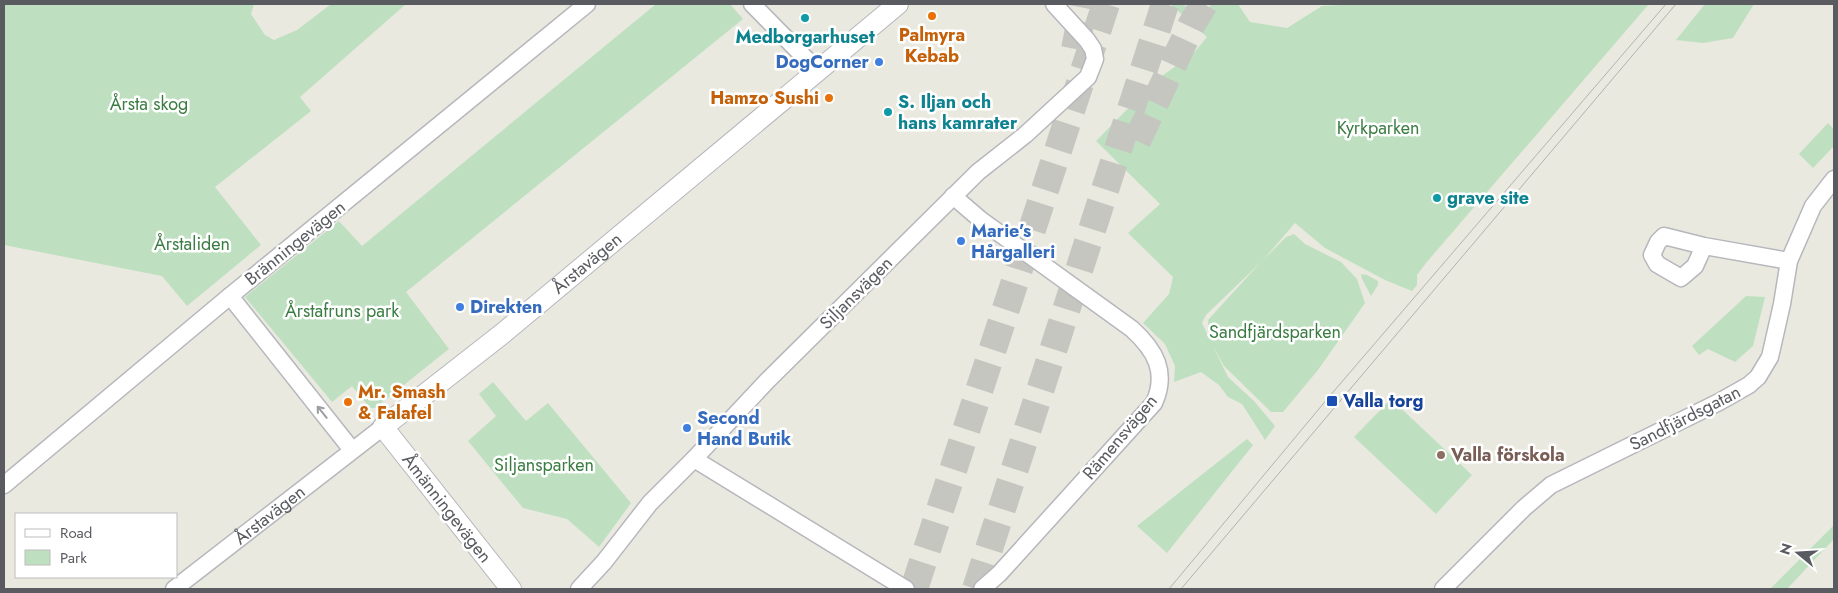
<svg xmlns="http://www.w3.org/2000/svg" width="1838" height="593" viewBox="0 0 1838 593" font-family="Jost,sans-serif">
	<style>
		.green { fill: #bee0c0; fill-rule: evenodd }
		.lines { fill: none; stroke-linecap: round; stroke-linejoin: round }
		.motorway-tunnel { stroke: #c6c6c0; stroke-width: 28; stroke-dasharray: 28 14; stroke-linecap: butt }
		.minor-casing { stroke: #b6b7bc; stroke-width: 19 }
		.tertiary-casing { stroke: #b6b7bc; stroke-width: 22 }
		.minor { stroke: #fff; stroke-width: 16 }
		.tertiary { stroke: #fff; stroke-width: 20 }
		.tram { stroke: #b1b2b2; stroke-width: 1 }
		.oneway { stroke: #9b9da0 }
		.food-dot { fill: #e8710a; stroke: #fff; stroke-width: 2 }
		.culture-dot { fill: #0f9aa8; stroke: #fff; stroke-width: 2 }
		.shop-dot { fill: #3f7fe0; stroke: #fff; stroke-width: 2 }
		.transit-dot { fill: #1a4fb4; stroke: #fff; stroke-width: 2 }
		.education-dot { fill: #8d6e63; stroke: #fff; stroke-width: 2 }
		.labels { text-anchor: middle; stroke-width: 5; stroke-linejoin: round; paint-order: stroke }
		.food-label { font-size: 18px; font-weight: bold; fill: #c56008; stroke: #fff }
		.culture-label { font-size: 18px; font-weight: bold; fill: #0d838f; stroke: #fff; text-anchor: start }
		.shop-label { font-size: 18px; font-weight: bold; fill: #366cbe; stroke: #fff; text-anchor: start }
		.park-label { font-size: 18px; fill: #3b7c42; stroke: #fff }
		.street-label { font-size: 18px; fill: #595b60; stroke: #fff }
		.transit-label { font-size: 18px; font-weight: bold; fill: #164399; stroke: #fff; text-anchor: start }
		.education-label { font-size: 18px; font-weight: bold; fill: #785e54; stroke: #fff; text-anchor: start }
	</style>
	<rect width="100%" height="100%" fill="#eae9e0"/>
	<path class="green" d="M 4,4 L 254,4 L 251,14 L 265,35 L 274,40 L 297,30 L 331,4 L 406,4 L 300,97 L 311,111 L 215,187 L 261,245 L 187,306 L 162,276 L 4,245 Z
		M 656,4 L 730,4 L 743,19 L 406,292 L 449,349 L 375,408 L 370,408 L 352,386 L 332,402 L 245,297 L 339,221 L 362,246 Z
		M 1170,4 L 1183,4 L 1199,18 L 1212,4 L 1238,4 L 1250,22 L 1287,28 L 1322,6 L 1362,4 L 1649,4 L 1426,263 L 1417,275 L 1417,285 L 1412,291 L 1385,280 L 1325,248 L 1295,223 L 1263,260 L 1286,237 L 1294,234 L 1305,244 L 1341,262 L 1357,279 L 1365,303 L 1318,370 L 1283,412 L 1271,412 L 1224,366 L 1213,346 L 1228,377 L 1254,401 L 1275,426 L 1265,440 L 1242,404 L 1228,397 L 1219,385 L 1201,372 L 1174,382 L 1175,366 L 1165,344 L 1143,323 L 1169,294 L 1173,277 L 1128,233 L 1160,204 L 1096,141 L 1156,80 L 1193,54 L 1207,37 ZM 1260,263 L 1208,320 L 1209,338 L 1202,323 L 1206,315 Z
		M 1705,4 L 1754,4 L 1733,38 L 1703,43 L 1676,40 Z
		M 1828,123 L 1834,129 L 1834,146 L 1813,168 L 1799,154 Z
		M 1361,274 L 1367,275 L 1378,281 L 1378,285 L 1371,296 L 1362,279 Z
		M 1746,296 L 1765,297 L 1753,346 L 1735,362 L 1708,349 L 1699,355 L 1692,346 Z
		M 493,382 L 526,421 L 548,403 L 631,503 L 599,547 L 567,519 L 523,508 L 468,441 L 496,416 L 479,394 Z
		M 1391,399 L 1472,475 L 1436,514 L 1354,437 Z
		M 1247,439 L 1253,445 L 1167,553 L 1137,526 Z
		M 1834,525 L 1834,539 L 1787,589 L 1770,589 Z"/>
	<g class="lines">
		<path class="motorway-tunnel" d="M 1075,49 L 1084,4
			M 1137,141 L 1192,24 L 1204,4
			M 914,589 L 1106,4
			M 976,589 L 1165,4"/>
		<defs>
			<g id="minor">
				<path d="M 752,4 L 818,71"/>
				<path d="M 953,196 L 981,220 L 1132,329 C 1155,350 1168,372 1154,403 L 999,574 L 982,589"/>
				<path d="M 1704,246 L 1695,266 L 1681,278 L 1657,264 L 1652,255 L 1658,242 L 1664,236 L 1704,246 L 1789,261"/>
				<path d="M 230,296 L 352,450"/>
				<path d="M 694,459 L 906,589"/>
				<path d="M 4,485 L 230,296 L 587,4"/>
				<path id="s1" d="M 174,589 L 383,427"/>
				<path d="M 579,589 L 604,562 L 650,503 L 694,459 L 767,381 L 978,172 L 1025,135 L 1088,77 L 1095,59 L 1093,49 L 1087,40 L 1054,4"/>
				<path d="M 1443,589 L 1524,508 L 1551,485 L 1719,402 L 1749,385 L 1758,377 L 1770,357 L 1782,304 L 1789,261 L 1813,206 L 1834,179"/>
			</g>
			<g id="tertiary">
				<path id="s2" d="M 511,589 L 383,427 L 502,334 L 898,4"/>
			</g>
		</defs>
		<use href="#minor" class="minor-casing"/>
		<use href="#tertiary" class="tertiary-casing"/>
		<use href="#minor" class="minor"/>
		<use href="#tertiary" class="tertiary"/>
		<path class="tram" d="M 1169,589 L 1328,398 L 1666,4
			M 1181,589 L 1676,4"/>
	</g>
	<defs><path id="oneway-shaft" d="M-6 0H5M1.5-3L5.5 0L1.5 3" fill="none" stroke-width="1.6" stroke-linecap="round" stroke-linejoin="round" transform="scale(1.25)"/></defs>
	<use class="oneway" href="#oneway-shaft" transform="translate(322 412) rotate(-129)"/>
	<g class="food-dot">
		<circle cx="932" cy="16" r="5"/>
		<circle cx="829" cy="98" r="5"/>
		<circle cx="348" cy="402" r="5"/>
	</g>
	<g class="culture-dot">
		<circle cx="805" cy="18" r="5"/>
		<circle cx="888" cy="112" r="5"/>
		<circle cx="1437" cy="198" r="5"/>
	</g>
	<g class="shop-dot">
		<circle cx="879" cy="62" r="5"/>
		<circle cx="961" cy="241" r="5"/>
		<circle cx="460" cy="307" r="5"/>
		<circle cx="687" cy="428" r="5"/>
	</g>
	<rect class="transit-dot" x="1326" y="395" width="12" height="12" rx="2.5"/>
	<circle class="education-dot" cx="1441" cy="455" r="5"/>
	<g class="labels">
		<g class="food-label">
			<text x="932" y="41">Palmyra<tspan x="932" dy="21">Kebab</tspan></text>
			<text x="819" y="104" text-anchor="end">Hamzo Sushi</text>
			<text x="358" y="398" text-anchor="start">Mr. Smash<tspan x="358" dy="21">&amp; Falafel</tspan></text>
		</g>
		<g class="culture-label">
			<text x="805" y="43" text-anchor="middle">Medborgarhuset</text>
			<text x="898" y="108">S. Iljan och<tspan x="898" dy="21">hans kamrater</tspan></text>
			<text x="1447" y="204">grave site</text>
		</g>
		<g class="shop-label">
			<text x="869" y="68" text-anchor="end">DogCorner</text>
			<text x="971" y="237">Marie’s<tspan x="971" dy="21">Hårgalleri</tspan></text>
			<text x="470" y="313">Direkten</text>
			<text x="697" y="424">Second<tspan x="697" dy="21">Hand Butik</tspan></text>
		</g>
		<g class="park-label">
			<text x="149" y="110">Årsta skog</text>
			<text x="1378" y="134">Kyrkparken</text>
			<text x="192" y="250">Årstaliden</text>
			<text x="342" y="317">Årstafruns park</text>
			<text x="1275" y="338">Sandfjärdsparken</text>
			<text x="544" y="471">Siljansparken</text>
		</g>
		<g class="street-label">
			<text transform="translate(295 243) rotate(-39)" y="6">Bränningevägen</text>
			<text dy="6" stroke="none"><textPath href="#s2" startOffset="468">Årstavägen</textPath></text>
			<text transform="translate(856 293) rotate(-45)" y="6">Siljansvägen</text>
			<text transform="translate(1685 418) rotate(-27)" y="6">Sandfjärdsgatan</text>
			<text transform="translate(1120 437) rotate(-50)" y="6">Rämensvägen</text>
			<text transform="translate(447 508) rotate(52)" y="6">Åmänningevägen</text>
			<text dy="6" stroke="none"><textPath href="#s1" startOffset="121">Årstavägen</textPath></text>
		</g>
		<g class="transit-label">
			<text x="1343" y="407">Valla torg</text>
		</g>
		<g class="education-label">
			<text x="1451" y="461">Valla förskola</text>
		</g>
	</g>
	<rect width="1838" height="593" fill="none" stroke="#595b60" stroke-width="10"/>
	<rect x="15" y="513" width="162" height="65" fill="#ffffff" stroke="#bdbdbf"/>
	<rect x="25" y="529" width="25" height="8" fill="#ffffff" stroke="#bdbdbf"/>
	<text x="60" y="538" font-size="15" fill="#595b60">Road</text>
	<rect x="25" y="550" width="25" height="15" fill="#bee0c0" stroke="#bdbdbf"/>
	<text x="60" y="563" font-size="15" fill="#595b60">Park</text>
	<g transform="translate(1798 553) rotate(288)" stroke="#ffffff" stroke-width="4" paint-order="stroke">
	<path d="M0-4L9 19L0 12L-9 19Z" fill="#595b60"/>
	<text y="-8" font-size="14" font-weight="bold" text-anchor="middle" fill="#595b60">N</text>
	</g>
</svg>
